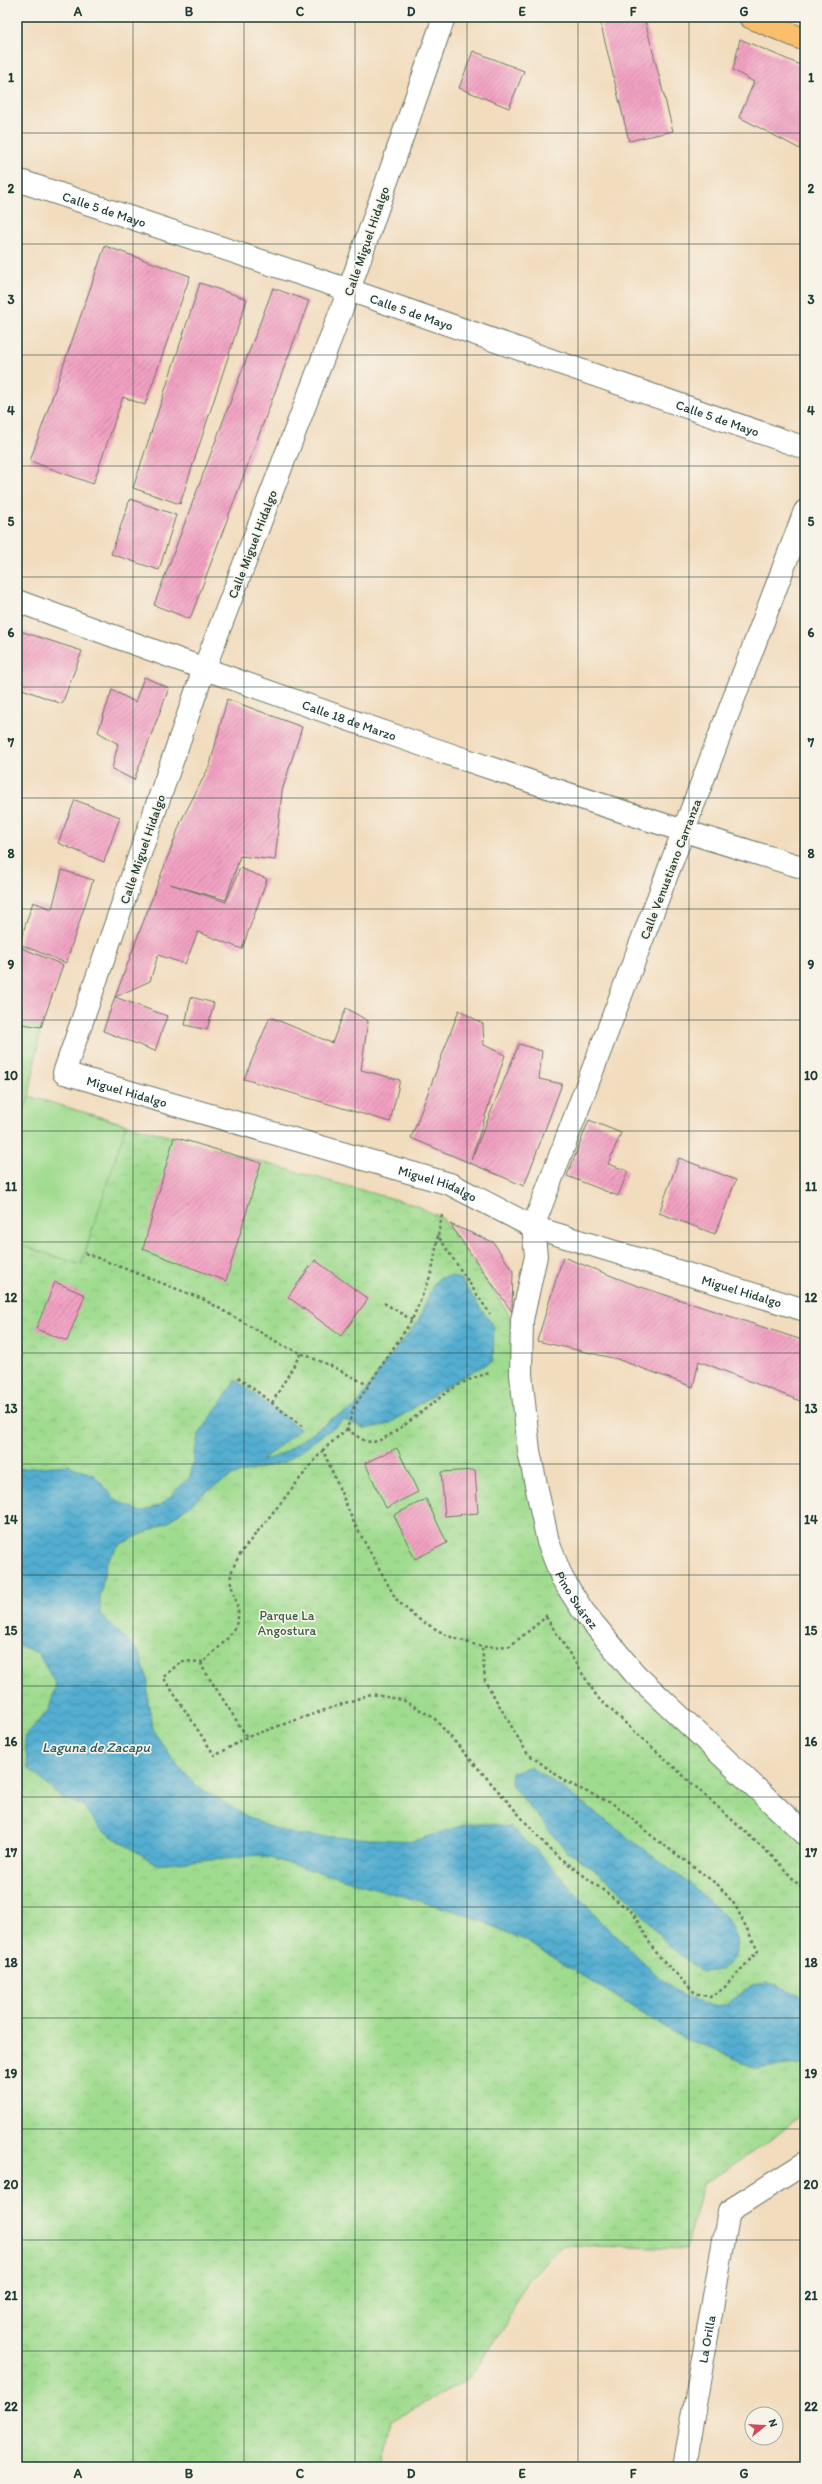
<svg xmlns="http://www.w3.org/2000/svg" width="822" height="2484" viewBox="0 0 822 2484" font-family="Itim,sans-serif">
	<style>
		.park { fill: url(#park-crowns); stroke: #608c62 }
		.pitch { fill: #a0dc90; stroke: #608c62 }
		.water { fill: url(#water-waves); stroke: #387582 }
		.building { fill: url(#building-hatch) }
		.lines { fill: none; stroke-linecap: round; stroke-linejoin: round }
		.minor-casing { stroke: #697564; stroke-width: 24 }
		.major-casing { stroke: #697564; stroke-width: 24 }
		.path { stroke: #697564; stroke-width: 2.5; stroke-dasharray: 3 3; stroke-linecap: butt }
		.minor { stroke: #fff; stroke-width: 22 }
		.major { stroke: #fabe6d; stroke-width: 22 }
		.grid { fill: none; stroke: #1f3d34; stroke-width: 1; stroke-opacity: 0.55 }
		.labels { text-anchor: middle; stroke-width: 3.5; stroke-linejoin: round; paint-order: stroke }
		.street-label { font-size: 13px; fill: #1f3d34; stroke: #f7f3e8 }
		.park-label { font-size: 13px; fill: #395d46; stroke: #f7f3e8 }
		.water-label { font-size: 14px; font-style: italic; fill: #2c595b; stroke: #f7f3e8 }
		.neatline { fill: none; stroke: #1f3d34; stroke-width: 1.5 }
		.grid-label { font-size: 13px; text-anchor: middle; font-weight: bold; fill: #1f3d34 }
	</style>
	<defs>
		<pattern id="park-crowns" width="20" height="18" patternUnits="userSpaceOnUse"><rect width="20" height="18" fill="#a0dc90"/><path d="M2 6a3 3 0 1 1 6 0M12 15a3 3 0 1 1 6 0" fill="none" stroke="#89be7d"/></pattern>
		<pattern id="water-waves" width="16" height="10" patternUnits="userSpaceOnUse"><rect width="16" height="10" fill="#52add0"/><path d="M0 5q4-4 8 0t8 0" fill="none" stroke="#438eaa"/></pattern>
		<pattern id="building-hatch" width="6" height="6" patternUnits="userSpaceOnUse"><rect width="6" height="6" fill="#f2a0c2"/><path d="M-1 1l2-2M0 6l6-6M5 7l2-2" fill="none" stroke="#c3849e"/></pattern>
	</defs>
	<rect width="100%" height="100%" fill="#f7f3e8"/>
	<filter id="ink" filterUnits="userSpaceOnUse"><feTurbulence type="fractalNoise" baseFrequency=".025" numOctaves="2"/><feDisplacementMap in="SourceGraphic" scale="8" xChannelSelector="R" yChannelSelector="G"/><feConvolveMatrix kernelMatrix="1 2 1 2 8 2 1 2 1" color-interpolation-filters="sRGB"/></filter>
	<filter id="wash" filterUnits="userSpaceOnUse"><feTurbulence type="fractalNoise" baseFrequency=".012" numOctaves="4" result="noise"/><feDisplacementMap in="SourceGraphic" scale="16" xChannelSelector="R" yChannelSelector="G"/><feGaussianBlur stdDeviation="0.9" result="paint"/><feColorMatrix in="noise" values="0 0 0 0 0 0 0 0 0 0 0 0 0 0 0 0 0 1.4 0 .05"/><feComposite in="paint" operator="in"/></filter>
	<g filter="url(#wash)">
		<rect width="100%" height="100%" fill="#f2dcbe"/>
		<path class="park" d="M 17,1023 L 41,1027 L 29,1097 L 415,1205 L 442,1218 L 509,1314 L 518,1374 L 561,1581 L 805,1836 L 805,2112 L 771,2140 L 703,2184 L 685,2249 L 563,2245 L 526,2282 L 506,2325 L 468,2380 L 391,2421 L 382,2467 L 17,2467 Z"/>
		<path class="pitch" d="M 29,1096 L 126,1125 L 81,1265 L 17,1244 L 17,1134 Z"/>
		<path class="water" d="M 450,1276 L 460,1279 L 494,1327 L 493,1361 L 452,1383 L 389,1424 L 366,1429 L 344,1420 L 285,1462 L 234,1475 L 210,1489 L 168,1522 L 119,1545 L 106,1563 L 100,1598 L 100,1614 L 138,1651 L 148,1679 L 148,1703 L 154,1732 L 179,1767 L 197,1786 L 239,1812 L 265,1825 L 296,1835 L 414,1841 L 467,1824 L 492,1824 L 510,1827 L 538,1852 L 601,1921 L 661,1979 L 690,2000 L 709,2005 L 727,2004 L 752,1985 L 765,1983 L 777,1985 L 805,1998 L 805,2063 L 755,2069 L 719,2051 L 684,2039 L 526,1941 L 468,1915 L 259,1855 L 156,1864 L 100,1829 L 83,1806 L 62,1798 L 28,1768 L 24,1737 L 49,1709 L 56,1685 L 38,1653 L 17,1645 L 17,1469 L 67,1465 L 94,1475 L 115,1499 L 141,1512 L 161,1505 L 190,1477 L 198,1436 L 236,1380 L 300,1429 L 261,1461 L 280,1455 L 338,1415 L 354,1409 L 387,1360 L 418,1322 L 432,1287 L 439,1278 Z
			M 530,1767 L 561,1787 L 695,1888 L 726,1917 L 738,1943 L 734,1958 L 721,1970 L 701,1972 L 668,1945 L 631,1901 L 598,1872 L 566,1850 L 511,1785 L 512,1772 Z"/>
		<g id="blocks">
			<path class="building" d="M 599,17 L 644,17 L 673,131 L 629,141 Z
				M 740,39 L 805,67 L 805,136 L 800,149 L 739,117 L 754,82 L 733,70 Z
				M 473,51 L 524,71 L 509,108 L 459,88 Z
				M 105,246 L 190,276 L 145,405 L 123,397 L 93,484 L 30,461 Z
				M 200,283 L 247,299 L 180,504 L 133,488 Z
				M 273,288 L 309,301 L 190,619 L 154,605 Z
				M 130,499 L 176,515 L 159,570 L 111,554 Z
				M 17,630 L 82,651 L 62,704 L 17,687 Z
				M 144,677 L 169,688 L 134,780 L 112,769 L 118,744 L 98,732 L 112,690 L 135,702 Z
				M 227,699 L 302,727 L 282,791 L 275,860 L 240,856 L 226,900 L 170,884 L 226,902 L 240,868 L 267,879 L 242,949 L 198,932 L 185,964 L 158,955 L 150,981 L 115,997 L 182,819 L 210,765 Z
				M 75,800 L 120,817 L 104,862 L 58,843 Z
				M 62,870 L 93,880 L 66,963 L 19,944 L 33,902 L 52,909 Z
				M 17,946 L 63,965 L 41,1027 L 17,1023 Z
				M 115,997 L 167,1016 L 155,1051 L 103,1031 Z
				M 191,997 L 214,1003 L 207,1030 L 185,1025 Z
				M 346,1008 L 368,1021 L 361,1070 L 400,1080 L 390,1122 L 244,1079 L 270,1017 L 332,1043 Z
				M 459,1010 L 483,1024 L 484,1045 L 505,1055 L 471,1160 L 519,1044 L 542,1051 L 539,1079 L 562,1084 L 524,1186 L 411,1138 Z
				M 589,1120 L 621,1133 L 608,1164 L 628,1171 L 618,1196 L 567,1176 Z
				M 174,1137 L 261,1163 L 226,1281 L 143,1249 Z
				M 679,1158 L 736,1180 L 715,1234 L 659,1213 Z
				M 450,1224 L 493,1242 L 513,1271 L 512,1312 Z
				M 563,1257 L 635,1285 L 805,1341 L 805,1403 L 699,1361 L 693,1387 L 617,1359 L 537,1341 Z
				M 315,1260 L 368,1299 L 341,1336 L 288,1297 Z
				M 55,1282 L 85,1295 L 67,1341 L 36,1329 Z
				M 397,1448 L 418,1492 L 386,1508 L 365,1463 Z
				M 475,1470 L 478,1513 L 445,1516 L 441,1472 Z
				M 426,1499 L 447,1543 L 415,1559 L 394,1515 Z"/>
		</g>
	</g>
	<g filter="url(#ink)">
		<use href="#blocks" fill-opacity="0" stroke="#697564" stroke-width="1"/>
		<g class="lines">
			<defs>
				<g id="minor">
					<path id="s1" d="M 444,17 L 349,290 L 204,669 L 64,1073 L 450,1184 L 533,1227 L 805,1310"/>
					<path id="s2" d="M 17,180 L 349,290 L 805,448"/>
					<path id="s3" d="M 805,511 L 533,1227 L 536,1256 L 522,1320 L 521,1374 L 529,1451 L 548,1542 L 562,1578 L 583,1611 L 635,1674 L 805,1834"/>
					<path id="s4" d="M 17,601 C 277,696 540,789 805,868"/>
					<path id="s5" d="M 684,2467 L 729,2211 L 805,2163"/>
				</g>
				<path id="major" d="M 750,17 L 805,40"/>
			</defs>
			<use href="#minor" class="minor-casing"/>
			<use href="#major" class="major-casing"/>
			<path class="path" d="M 442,1215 L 438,1236 L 490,1314
				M 438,1236 L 432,1272 L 412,1320 L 354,1407 L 347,1429 L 323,1450 L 354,1523 L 396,1599 L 415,1617 L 448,1636 L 482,1647 L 510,1646 L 546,1617 L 545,1613
				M 85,1253 L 205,1300 L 284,1346 L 329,1365 L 368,1385
				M 384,1303 L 412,1320
				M 238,1377 L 302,1426
				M 272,1403 L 301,1353
				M 347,1429 C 354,1434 362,1441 371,1442 C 389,1443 437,1397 455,1387 C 465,1381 478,1376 489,1373
				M 323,1450 L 242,1551 C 237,1560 229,1571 231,1583 C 233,1595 241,1609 237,1622 C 230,1641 213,1651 201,1665 L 247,1737 L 371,1694 L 403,1700 L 434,1718 L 550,1850 L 633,1913 L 655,1952 L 695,1993 L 710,1997 L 723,1989 L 758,1951 L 735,1905 L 718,1885 L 653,1837 L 617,1806 L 566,1782 L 527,1753 L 485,1681 L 482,1647
				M 546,1617 L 598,1698 L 775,1859 L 805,1892
				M 203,1662 L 182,1661 L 163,1677 L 215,1756 L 247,1737"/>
			<use href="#minor" class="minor"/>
			<use href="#major" class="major"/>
		</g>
	</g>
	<path class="grid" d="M 133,17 L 133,2467M 244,17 L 244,2467M 355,17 L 355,2467M 467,17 L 467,2467M 578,17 L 578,2467M 689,17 L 689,2467M 17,133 L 805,133M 17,244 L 805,244M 17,355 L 805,355M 17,466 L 805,466M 17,577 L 805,577M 17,687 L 805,687M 17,798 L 805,798M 17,909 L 805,909M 17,1020 L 805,1020M 17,1131 L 805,1131M 17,1242 L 805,1242M 17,1353 L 805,1353M 17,1464 L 805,1464M 17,1575 L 805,1575M 17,1686 L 805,1686M 17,1797 L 805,1797M 17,1907 L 805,1907M 17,2018 L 805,2018M 17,2129 L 805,2129M 17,2240 L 805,2240M 17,2351 L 805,2351"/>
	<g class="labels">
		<g class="street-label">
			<text dy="5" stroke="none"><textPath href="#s2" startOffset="92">Calle 5 de Mayo</textPath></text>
			<text transform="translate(366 241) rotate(-71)" y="5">Calle Miguel Hidalgo</text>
			<text dy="5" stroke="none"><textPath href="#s2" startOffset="416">Calle 5 de Mayo</textPath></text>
			<text dy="5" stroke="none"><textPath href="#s2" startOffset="740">Calle 5 de Mayo</textPath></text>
			<text transform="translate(252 544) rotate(-69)" y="5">Calle Miguel Hidalgo</text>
			<text dy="5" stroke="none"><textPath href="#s4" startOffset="353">Calle 18 de Marzo</textPath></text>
			<text transform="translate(142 849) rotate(-71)" y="5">Calle Miguel Hidalgo</text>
			<text transform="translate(670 869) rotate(-69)" y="5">Calle Venustiano Carranza</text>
			<text dy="5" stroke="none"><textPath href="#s1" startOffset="1188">Miguel Hidalgo</textPath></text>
			<text dy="5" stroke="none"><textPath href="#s1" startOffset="1512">Miguel Hidalgo</textPath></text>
			<text dy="5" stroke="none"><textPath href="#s1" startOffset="1836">Miguel Hidalgo</textPath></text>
			<text dy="5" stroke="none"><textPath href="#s3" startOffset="1150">Pino Suárez</textPath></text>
			<text dy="5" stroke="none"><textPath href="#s5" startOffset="130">La Orilla</textPath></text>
		</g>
		<g class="park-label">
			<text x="287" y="1620">Parque La<tspan x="287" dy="15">Angostura</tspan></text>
		</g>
		<g class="water-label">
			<text x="96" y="1752">Laguna de Zacapu</text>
		</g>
	</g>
	<rect width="822" height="2484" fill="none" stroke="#f7f3e8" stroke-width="44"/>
	<g transform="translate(764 2426) rotate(72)"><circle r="19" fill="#f7f3e8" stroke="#a1aaa0"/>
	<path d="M0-3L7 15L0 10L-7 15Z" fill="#d1495b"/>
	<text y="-6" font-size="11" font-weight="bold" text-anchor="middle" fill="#1f3d34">N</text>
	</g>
	<rect x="22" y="22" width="778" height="2440" class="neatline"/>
	<g class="grid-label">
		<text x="78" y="16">A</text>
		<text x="189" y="16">B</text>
		<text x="300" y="16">C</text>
		<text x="411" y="16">D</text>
		<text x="522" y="16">E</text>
		<text x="633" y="16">F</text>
		<text x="744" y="16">G</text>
		<text x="11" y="82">1</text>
		<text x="811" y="82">1</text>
		<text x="11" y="193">2</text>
		<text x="811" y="193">2</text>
		<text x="11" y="304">3</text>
		<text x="811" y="304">3</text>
		<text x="11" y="415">4</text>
		<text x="811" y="415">4</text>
		<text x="11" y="526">5</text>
		<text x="811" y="526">5</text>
		<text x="11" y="637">6</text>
		<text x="811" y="637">6</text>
		<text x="11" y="747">7</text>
		<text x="811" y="747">7</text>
		<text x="11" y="858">8</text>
		<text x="811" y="858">8</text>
		<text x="11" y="969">9</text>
		<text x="811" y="969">9</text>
		<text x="11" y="1080">10</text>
		<text x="811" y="1080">10</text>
		<text x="11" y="1191">11</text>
		<text x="811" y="1191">11</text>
		<text x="11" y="1302">12</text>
		<text x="811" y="1302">12</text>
		<text x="11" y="1413">13</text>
		<text x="811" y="1413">13</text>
		<text x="11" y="1524">14</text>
		<text x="811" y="1524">14</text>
		<text x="11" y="1635">15</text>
		<text x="811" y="1635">15</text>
		<text x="11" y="1746">16</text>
		<text x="811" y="1746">16</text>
		<text x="11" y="1857">17</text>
		<text x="811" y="1857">17</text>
		<text x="11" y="1967">18</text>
		<text x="811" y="1967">18</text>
		<text x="11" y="2078">19</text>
		<text x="811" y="2078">19</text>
		<text x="11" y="2189">20</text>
		<text x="811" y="2189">20</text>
		<text x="11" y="2300">21</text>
		<text x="811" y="2300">21</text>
		<text x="11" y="2411">22</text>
		<text x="811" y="2411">22</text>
		<text x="78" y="2478">A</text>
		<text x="189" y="2478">B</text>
		<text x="300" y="2478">C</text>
		<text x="411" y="2478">D</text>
		<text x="522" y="2478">E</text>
		<text x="633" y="2478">F</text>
		<text x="744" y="2478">G</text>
	</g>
</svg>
